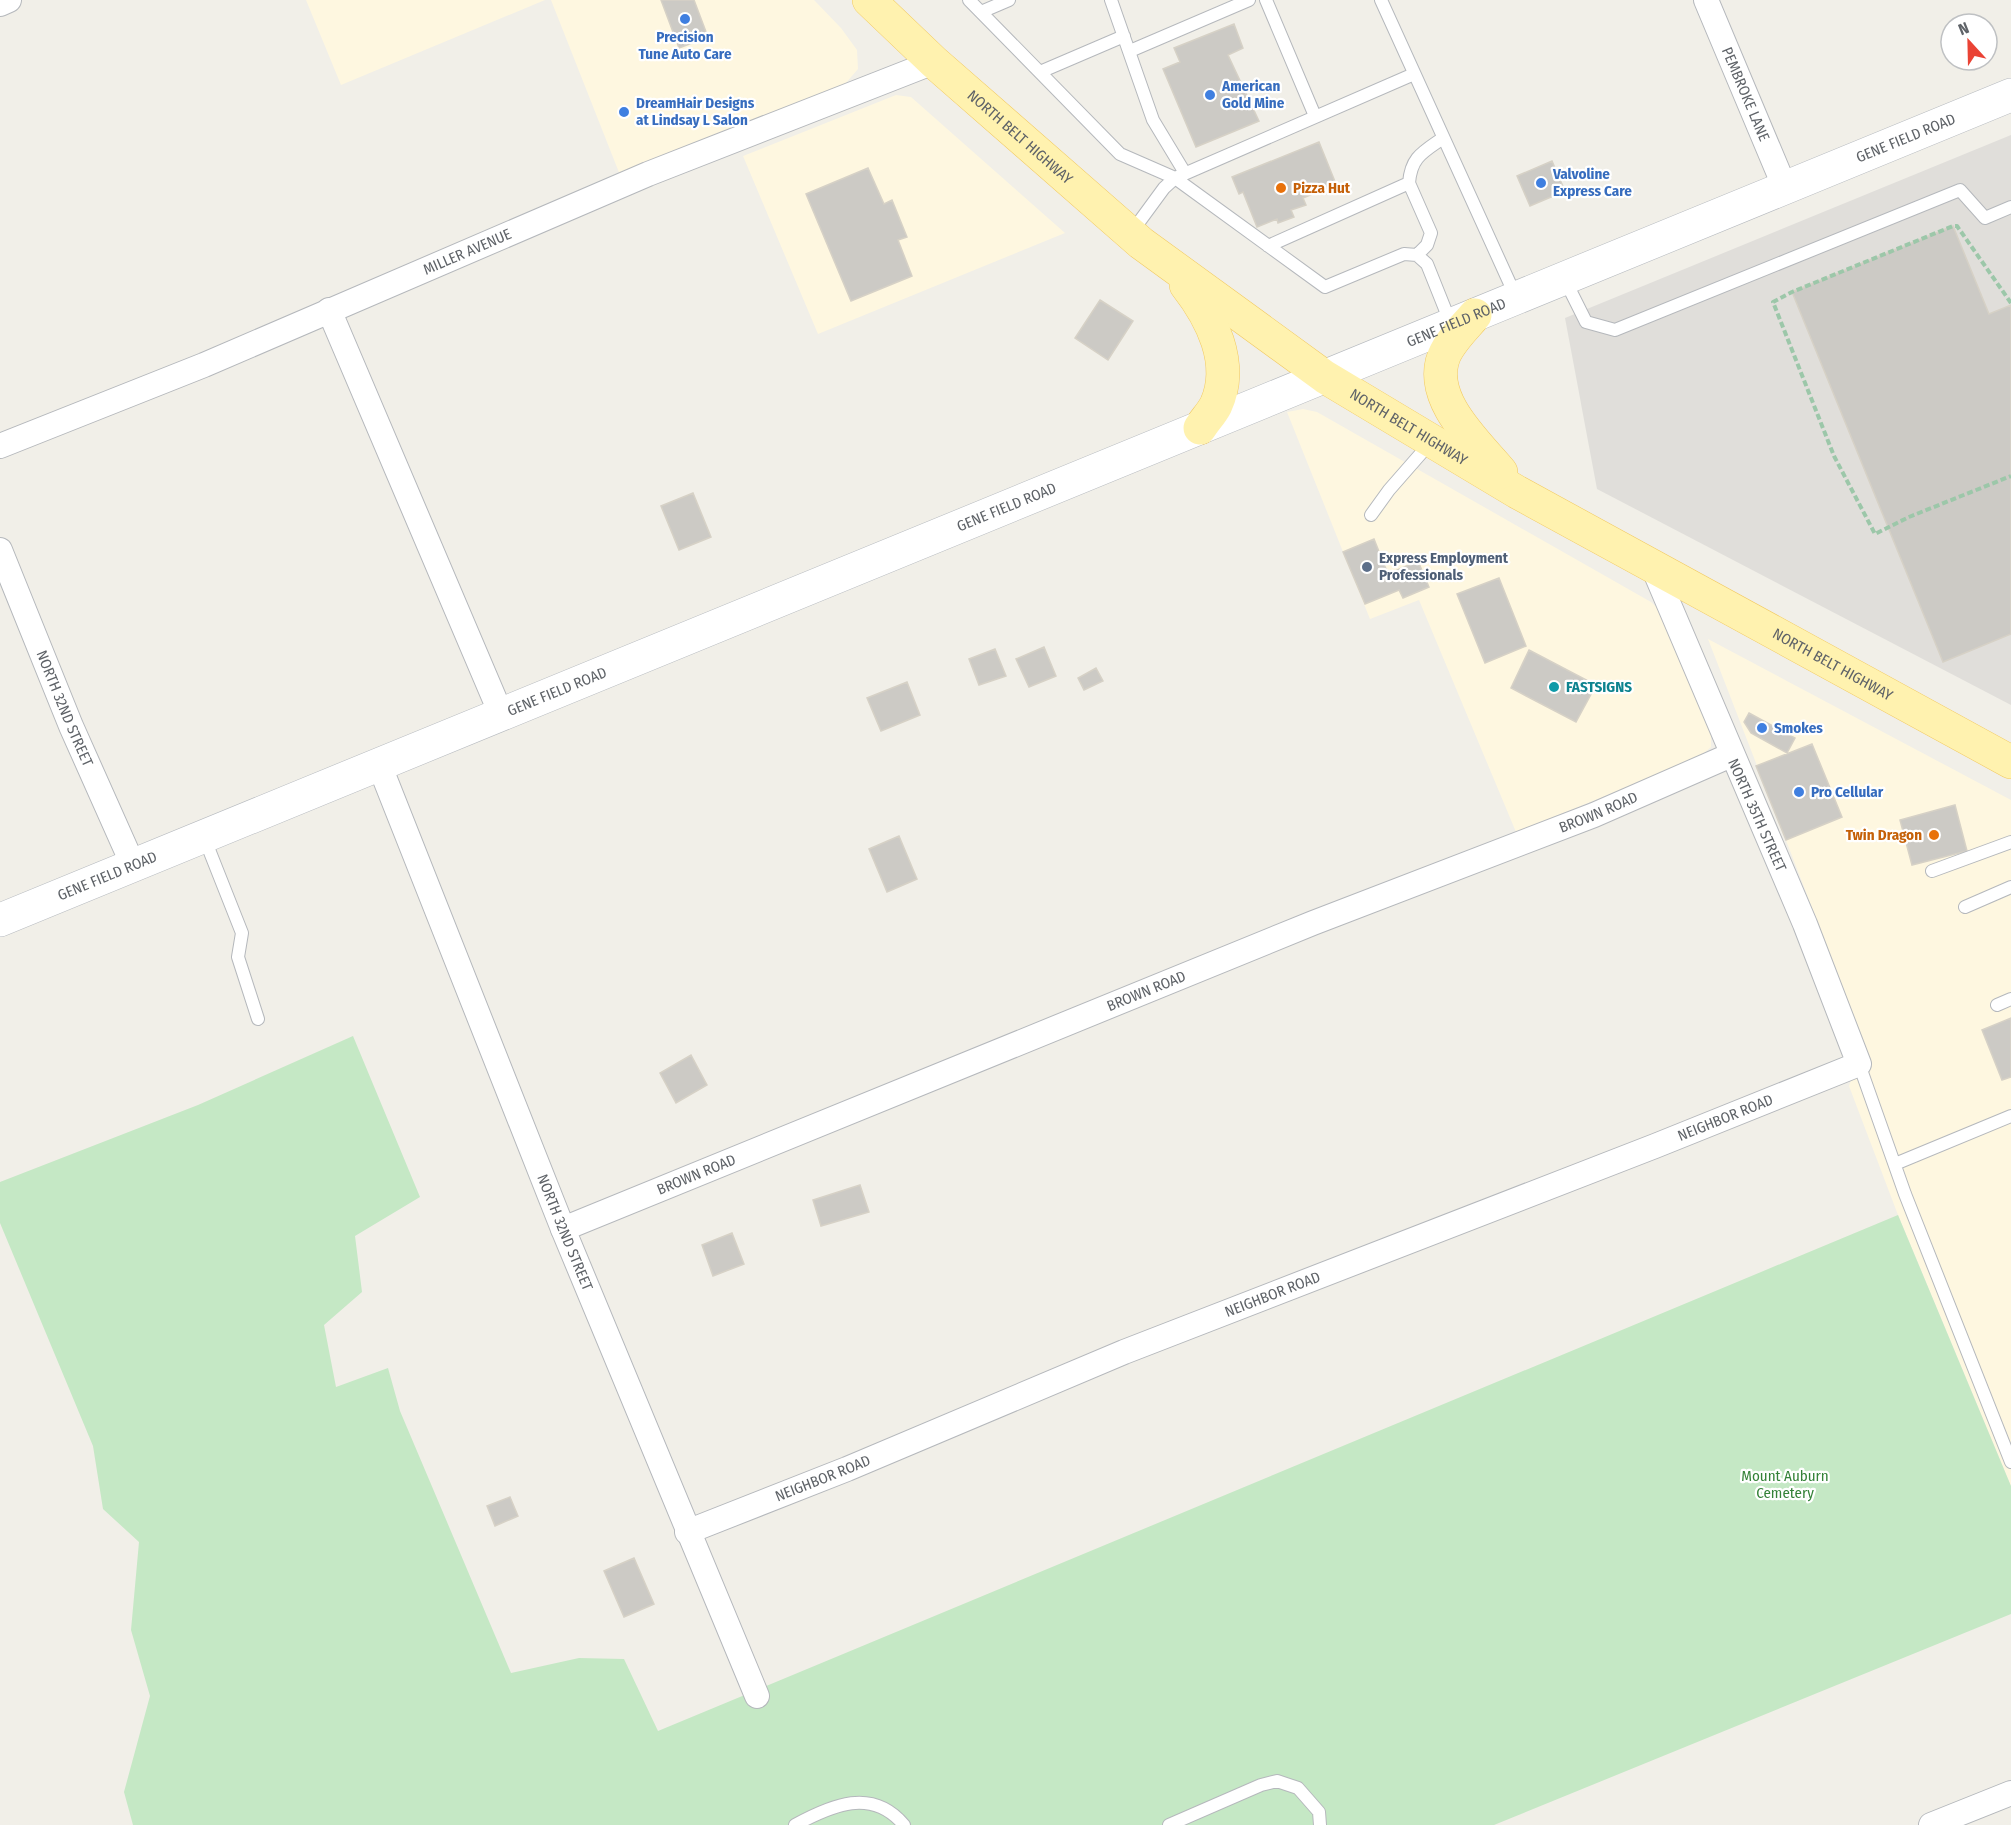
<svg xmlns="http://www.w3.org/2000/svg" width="2011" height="1825" viewBox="0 0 2011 1825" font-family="'Fira Sans Condensed',sans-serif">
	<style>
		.commercial { fill: #fef7e0 }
		.industrial { fill: #e0deda }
		.green { fill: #c5e8c5 }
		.building { fill: #cccac5; stroke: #d6d1c6; stroke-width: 1.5 }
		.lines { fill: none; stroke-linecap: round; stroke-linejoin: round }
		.lane-casing { stroke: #b5b8bc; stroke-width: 14 }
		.street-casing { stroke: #b5b8bc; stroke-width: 26 }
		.secondary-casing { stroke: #b6babf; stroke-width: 34 }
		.primary-casing { stroke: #f2c960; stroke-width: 34 }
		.path { stroke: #9cc7a9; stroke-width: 4; stroke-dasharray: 6 3; stroke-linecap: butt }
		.lane { stroke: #fff; stroke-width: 12 }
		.street { stroke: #fff; stroke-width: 24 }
		.secondary { stroke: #fff; stroke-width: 33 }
		.primary { stroke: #fff2af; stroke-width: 33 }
		.shop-dot { fill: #3f7fe0; stroke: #fff; stroke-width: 2 }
		.food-dot { fill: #e8710a; stroke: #fff; stroke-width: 2 }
		.service-dot { fill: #5c6f8a; stroke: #fff; stroke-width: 2 }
		.culture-dot { fill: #0f9aa8; stroke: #fff; stroke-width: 2 }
		.labels { text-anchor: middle; stroke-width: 4.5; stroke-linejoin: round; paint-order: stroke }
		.shop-label { font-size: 15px; font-weight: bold; fill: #366cbe; stroke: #fff; text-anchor: start }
		.street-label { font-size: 15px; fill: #5f6368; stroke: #fff }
		.food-label { font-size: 15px; font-weight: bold; fill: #c56008; stroke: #fff; text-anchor: start }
		.service-label { font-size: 15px; font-weight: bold; fill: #4e5e75; stroke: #fff; text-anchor: start }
		.culture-label { font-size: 15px; font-weight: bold; fill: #0d838f; stroke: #fff; text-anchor: start }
		.park-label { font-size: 15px; fill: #348238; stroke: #fff }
	</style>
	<rect width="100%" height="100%" fill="#f1efe8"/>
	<path class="commercial" d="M 306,0 L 545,0 L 341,85 Z
		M 551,0 L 814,0 L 841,28 L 857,50 L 858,69 L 845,84 L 620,175 Z
		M 896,95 L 911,97 L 1065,233 L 818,334 L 743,156 Z
		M 1303,409 L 1317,412 L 1651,602 L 1666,616 L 1711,732 L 1711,747 L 1697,759 L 1516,832 L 1419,600 L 1370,619 L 1287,412 Z
		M 1708,639 L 2011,800 L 2011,1486 L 1898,1215 L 1849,1086 L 1864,1042 Z"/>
	<path class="industrial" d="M 2011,135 L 2011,705 L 1597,489 L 1565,318 Z"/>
	<path class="green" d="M 353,1036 L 420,1197 L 355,1236 L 362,1292 L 324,1325 L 336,1387 L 388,1368 L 400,1411 L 511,1673 L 579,1658 L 624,1659 L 658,1731 L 1898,1215 L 2011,1486 L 2011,1614 L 1494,1825 L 133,1825 L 124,1792 L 150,1696 L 131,1630 L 139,1542 L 103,1509 L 93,1446 L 0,1223 L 0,1182 L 198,1105 Z"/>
	<path class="building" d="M 661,0 L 694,0 L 708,37 L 679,48 Z
		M 1234,24 L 1243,48 L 1228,55 L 1259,121 L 1196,147 L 1163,69 L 1180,62 L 1174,48 Z
		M 1319,142 L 1336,184 L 1303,198 L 1306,205 L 1291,210 L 1294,217 L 1278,223 L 1277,219 L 1257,227 L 1243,192 L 1239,194 L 1232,177 Z
		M 1552,161 L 1565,191 L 1530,206 L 1517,176 Z
		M 868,168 L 884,204 L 892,200 L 907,237 L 898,240 L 912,276 L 851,301 L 806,194 Z
		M 1953,226 L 1989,314 L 2011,305 L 2011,634 L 1943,662 L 1792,292 Z
		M 1100,300 L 1133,321 L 1108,360 L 1075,338 Z
		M 693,493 L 711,537 L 679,550 L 661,506 Z
		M 1374,539 L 1388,574 L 1418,561 L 1429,587 L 1403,598 L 1399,590 L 1365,604 L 1343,552 Z
		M 1499,578 L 1526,646 L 1485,663 L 1457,594 Z
		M 1044,647 L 1056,676 L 1029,687 L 1016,659 Z
		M 995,649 L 1006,676 L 979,685 L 969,659 Z
		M 1529,650 L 1596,685 L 1576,722 L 1511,688 Z
		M 1096,668 L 1103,681 L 1084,690 L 1078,678 Z
		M 907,682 L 920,715 L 881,731 L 867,698 Z
		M 1749,713 L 1795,738 L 1787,753 L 1751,733 L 1744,722 Z
		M 1812,744 L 1842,817 L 1786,840 L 1756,766 Z
		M 1955,805 L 1967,851 L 1912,865 L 1900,820 Z
		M 899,836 L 917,879 L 887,892 L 869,849 Z
		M 2011,1018 L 2011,1077 L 2002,1080 L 1982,1030 Z
		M 691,1055 L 707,1085 L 676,1103 L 660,1073 Z
		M 860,1185 L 869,1212 L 821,1226 L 813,1200 Z
		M 732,1233 L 744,1264 L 713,1276 L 702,1245 Z
		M 510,1497 L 518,1516 L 495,1526 L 487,1506 Z
		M 634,1558 L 654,1604 L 624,1617 L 604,1571 Z"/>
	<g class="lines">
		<defs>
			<path id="lane" d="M 969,0 L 1120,154 L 1175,178 L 1325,287 L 1404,254 L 1417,255 L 1427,264 L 1451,324
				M 1111,0 L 1153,120 L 1185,173
				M 1266,0 L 1315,116
				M 1381,0 L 1516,297
				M 981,12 L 1009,0
				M 1130,51 L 1249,0
				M 1040,72 L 1124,36
				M 1409,183 C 1411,157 1423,152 1443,138
				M 1131,233 L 1164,188 L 1175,178 L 1414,74
				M 1268,246 L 1409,183 L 1431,233 L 1427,245 L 1417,255
				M 1565,280 L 1586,322 L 1615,330 L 1960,190 L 1985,218 L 2011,207
				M 1371,515 L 1389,490 L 1431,442
				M 204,837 L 242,933 L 238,957 L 258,1019
				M 1932,871 L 2011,842
				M 1965,907 L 2011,887
				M 1997,1005 L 2011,999
				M 1859,1064 L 1905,1194 L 2011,1462
				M 1895,1164 L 2011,1116
				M 795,1825 C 832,1805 872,1787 904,1825
				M 1169,1825 L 1261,1785 L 1277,1781 L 1298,1788 L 1319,1812 L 1320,1825"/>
			<g id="street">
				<path id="s1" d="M 1706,0 L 1785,188"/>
				<path d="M 0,4 L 9,0"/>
				<path d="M 329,310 L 501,714"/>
				<path id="s2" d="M 0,446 L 204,365 L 648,174 L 934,62"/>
				<path id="s3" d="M 0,550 L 71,726 L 133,865"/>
				<path id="s4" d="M 379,764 L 563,1229 L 757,1696"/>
				<path id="s5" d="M 563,1229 L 1313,923 L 1594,815 L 1731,755"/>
				<path id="s6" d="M 687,1532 L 847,1469 L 1124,1352 L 1655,1146 L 1859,1064 L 1805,924 L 1653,567"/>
				<path d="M 1931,1825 L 2011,1793"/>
			</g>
			<g id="secondary">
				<path id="s7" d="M 0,920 L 2011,95"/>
			</g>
			<g id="primary">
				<path id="s8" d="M 869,0 L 934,62 L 1141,243 L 1325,377 L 1517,492 L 2011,762"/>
				<path d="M 1186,285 C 1211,317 1235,363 1216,405 C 1212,413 1205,420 1200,428"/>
				<path d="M 1475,315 C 1465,327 1450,341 1444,356 C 1427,399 1477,443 1501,472"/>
			</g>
		</defs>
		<use href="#lane" class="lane-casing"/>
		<use href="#street" class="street-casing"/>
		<use href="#secondary" class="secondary-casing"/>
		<use href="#primary" class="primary-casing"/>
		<path class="path" d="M 2011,303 L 1957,226 L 1953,226 L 1792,292 L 1773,302 L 1834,456 L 1875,534 L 1909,517 L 2011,476"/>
		<use href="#lane" class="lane"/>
		<use href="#street" class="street"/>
		<use href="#secondary" class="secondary"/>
		<use href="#primary" class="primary"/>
	</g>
	<g class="shop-dot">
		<circle cx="685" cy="19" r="6"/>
		<circle cx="1210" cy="95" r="6"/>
		<circle cx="624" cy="112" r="6"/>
		<circle cx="1541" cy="183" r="6"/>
		<circle cx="1762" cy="728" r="6"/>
		<circle cx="1799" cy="792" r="6"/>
	</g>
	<g class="food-dot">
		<circle cx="1281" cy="188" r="6"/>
		<circle cx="1934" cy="835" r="6"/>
	</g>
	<circle class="service-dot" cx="1367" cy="567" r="6"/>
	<circle class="culture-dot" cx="1554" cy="687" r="6"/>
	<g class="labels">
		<g class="shop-label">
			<text x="685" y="42" text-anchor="middle">Precision<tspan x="685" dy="17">Tune Auto Care</tspan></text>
			<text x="1222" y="91">American<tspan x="1222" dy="17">Gold Mine</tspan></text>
			<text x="636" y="108">DreamHair Designs<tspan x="636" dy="17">at Lindsay L Salon</tspan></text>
			<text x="1553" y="179">Valvoline<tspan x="1553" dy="17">Express Care</tspan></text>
			<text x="1774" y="733">Smokes</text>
			<text x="1811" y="797">Pro Cellular</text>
		</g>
		<g class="street-label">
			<text dy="5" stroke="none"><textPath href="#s1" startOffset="102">PEMBROKE LANE</textPath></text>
			<text dy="5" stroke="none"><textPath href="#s8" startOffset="204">NORTH BELT HIGHWAY</textPath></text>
			<text dy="5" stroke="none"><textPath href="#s7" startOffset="2060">GENE FIELD ROAD</textPath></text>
			<text dy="5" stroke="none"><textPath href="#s2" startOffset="506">MILLER AVENUE</textPath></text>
			<text dy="5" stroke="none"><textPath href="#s7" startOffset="1574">GENE FIELD ROAD</textPath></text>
			<text dy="5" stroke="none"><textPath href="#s8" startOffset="690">NORTH BELT HIGHWAY</textPath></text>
			<text dy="5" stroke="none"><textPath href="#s7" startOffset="1088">GENE FIELD ROAD</textPath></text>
			<text dy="5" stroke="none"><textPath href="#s8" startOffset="1176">NORTH BELT HIGHWAY</textPath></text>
			<text dy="5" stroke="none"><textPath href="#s7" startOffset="602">GENE FIELD ROAD</textPath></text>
			<text dy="5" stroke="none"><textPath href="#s3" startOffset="171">NORTH 32ND STREET</textPath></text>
			<text dy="5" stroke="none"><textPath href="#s5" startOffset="1116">BROWN ROAD</textPath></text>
			<text transform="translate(1757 815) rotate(66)" y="5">NORTH 35TH STREET</text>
			<text dy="5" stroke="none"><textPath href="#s7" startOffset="116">GENE FIELD ROAD</textPath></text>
			<text dy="5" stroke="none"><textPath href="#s5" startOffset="630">BROWN ROAD</textPath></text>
			<text dy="5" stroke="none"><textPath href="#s6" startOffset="1118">NEIGHBOR ROAD</textPath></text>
			<text dy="5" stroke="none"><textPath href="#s5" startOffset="144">BROWN ROAD</textPath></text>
			<text dy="5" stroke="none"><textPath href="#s4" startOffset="504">NORTH 32ND STREET</textPath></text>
			<text dy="5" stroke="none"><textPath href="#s6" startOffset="632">NEIGHBOR ROAD</textPath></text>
			<text dy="5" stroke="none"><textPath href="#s6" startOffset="146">NEIGHBOR ROAD</textPath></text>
		</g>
		<g class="food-label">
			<text x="1293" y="193">Pizza Hut</text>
			<text x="1922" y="840" text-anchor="end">Twin Dragon</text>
		</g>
		<g class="service-label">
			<text x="1379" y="563">Express Employment<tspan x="1379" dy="17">Professionals</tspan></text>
		</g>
		<g class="culture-label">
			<text x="1566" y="692">FASTSIGNS</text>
		</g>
		<g class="park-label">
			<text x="1785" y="1481">Mount Auburn<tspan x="1785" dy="17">Cemetery</tspan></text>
		</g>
	</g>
	<g transform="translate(1969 42) rotate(338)"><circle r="28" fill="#ffffff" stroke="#bfc1c3" stroke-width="1.5"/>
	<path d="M0-4.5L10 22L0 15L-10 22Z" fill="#ea4335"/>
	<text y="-9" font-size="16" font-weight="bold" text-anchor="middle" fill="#5f6368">N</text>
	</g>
</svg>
